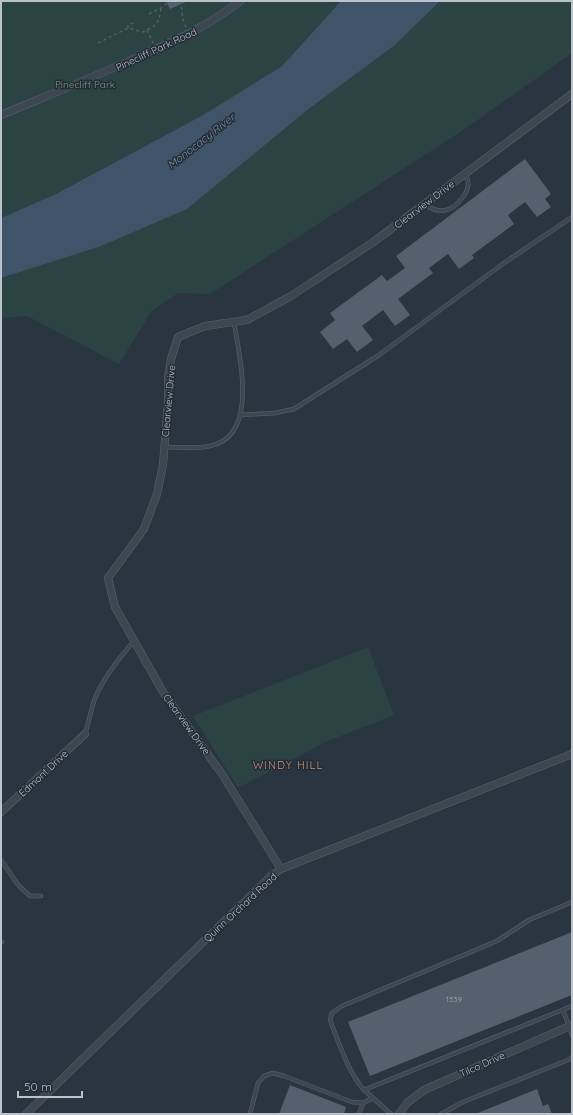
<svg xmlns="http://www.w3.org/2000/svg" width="573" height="1115" viewBox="0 0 573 1115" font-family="Quicksand,sans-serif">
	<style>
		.green { fill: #2c4343 }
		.water { fill: #405469 }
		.building { fill: #54606e }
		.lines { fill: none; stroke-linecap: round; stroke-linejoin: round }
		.service-casing { stroke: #5b656e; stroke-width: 4.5 }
		.minor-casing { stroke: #5b656e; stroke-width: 8 }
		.path { stroke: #4b6061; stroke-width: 1.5; stroke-dasharray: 3 3; stroke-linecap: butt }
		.service { stroke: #3d4751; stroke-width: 3.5 }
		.minor { stroke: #3d4751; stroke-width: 7 }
		.labels { text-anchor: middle; stroke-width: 3; stroke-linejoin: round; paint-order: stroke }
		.number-label { font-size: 8px; fill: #a0aab4 }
		.street-label { font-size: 10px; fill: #bac2cb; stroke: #222c36 }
		.park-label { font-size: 10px; fill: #7a9f80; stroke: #222c36 }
		.water-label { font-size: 11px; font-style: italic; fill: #7d95ab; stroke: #222c36 }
		.neighbourhood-label { font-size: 11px; letter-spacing: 1px; fill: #cf9371; stroke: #222c36 }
	</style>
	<rect width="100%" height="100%" fill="#293541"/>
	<path class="green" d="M 1,1 L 341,1 L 282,66 L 203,115 L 56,194 L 1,218 Z
		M 440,1 L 572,1 L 572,53 L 462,131 L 210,294 L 178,293 L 151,312 L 119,364 L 27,316 L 1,318 L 1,278 L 10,276 L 306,111 L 395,45 Z
		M 368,647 L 394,715 L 328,741 L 238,788 L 193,716 Z"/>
	<path class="water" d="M 341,1 L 440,1 L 395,45 L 306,111 L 187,209 L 101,246 L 1,278 L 1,218 L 56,194 L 203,115 L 282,66 Z"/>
	<path class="building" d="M 166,1 L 188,1 L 170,9 Z
		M 525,159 L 551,194 L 545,199 L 551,207 L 537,217 L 525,202 L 508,215 L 514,224 L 472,255 L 474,258 L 459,269 L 448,254 L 429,268 L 433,273 L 398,299 L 410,315 L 395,326 L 383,310 L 362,326 L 373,340 L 357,352 L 347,339 L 333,349 L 320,332 L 335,320 L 330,313 L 382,275 L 387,281 L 405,268 L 396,256 Z
		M 572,932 L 572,995 L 370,1076 L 348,1022 Z
		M 290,1085 L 346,1107 L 344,1114 L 279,1114 Z
		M 537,1089 L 543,1106 L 548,1104 L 552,1114 L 475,1114 Z"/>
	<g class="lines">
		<defs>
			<path id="service" d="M 425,205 C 430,208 439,212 446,210 C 454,209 467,195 468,186 C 469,182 467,177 466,174
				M 241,415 L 275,413 L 294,409 L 379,355 L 504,263 L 572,217
				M 164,447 C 179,447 195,449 210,446 C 260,436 239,356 234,322
				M 85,734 C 89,722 91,709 95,698 C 104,677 119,658 134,641
				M 1,860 L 19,886 L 30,896 L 41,896
				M 572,902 L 529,920 L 497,941 L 342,1006 L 332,1013 L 330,1020 C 339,1043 348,1072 364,1090 L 572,1006
				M 1,941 L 2,942
				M 563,1010 L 572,1035
				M 364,1090 L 391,1114
				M 250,1114 L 258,1083 L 264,1076 L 273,1073 L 284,1076 L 352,1102 L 363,1103 L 373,1098
				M 359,1114 L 363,1103
				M 441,1114 L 463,1102 L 568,1060 L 572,1057"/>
			<path id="minor" d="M 1,115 C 49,95 97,76 144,54 C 179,39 210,25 240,1
				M 1,812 L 85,734
				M 281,869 L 222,774 L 163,692 L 115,607 L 108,578 L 144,529 L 157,494 L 163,465 L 168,402 L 168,378 L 171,359 L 178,337 L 205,326 L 247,320 L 291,296 L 372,243 L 572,94
				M 26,1114 L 271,876 L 281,869 L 572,754
				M 399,1114 L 407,1103 L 424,1090 L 572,1025"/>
		</defs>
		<use href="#service" class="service-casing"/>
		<use href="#minor" class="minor-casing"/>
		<path class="path" d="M 180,1 C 183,9 181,19 186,27
			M 149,14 L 161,8 L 166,4 L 165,1
			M 128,28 L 128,25 L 136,22
			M 147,30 L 153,43
			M 98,43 L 128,28 L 143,32 L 153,27 L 159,20 L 161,8"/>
		<use href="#service" class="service"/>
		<use href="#minor" class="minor"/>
	</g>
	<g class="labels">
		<g class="number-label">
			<text x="454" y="1002">1539</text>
		</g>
		<g class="street-label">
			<text transform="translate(156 49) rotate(-25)" y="4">Pinecliff Park Road</text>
			<text transform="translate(424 204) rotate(-37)" y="4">Clearview Drive</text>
			<text transform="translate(168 401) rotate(-85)" y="4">Clearview Drive</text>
			<text transform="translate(187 724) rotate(54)" y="4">Clearview Drive</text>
			<text transform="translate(43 773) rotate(-43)" y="4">Edmont Drive</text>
			<text transform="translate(240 907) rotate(-43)" y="4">Quinn Orchard Road</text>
			<text transform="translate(482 1064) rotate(-24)" y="4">Tilco Drive</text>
		</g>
		<g class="park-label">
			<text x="85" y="88">Pinecliff Park</text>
		</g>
		<g class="water-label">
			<text transform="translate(201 141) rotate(-38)" y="4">Monocacy River</text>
		</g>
		<g class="neighbourhood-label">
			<text x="288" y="769">WINDY HILL</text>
		</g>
	</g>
	<rect width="573" height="1115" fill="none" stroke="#bac2cb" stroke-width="4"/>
	<path d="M18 1091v6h64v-6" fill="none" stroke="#bac2cb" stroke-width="2"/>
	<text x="24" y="1091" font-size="12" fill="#bac2cb" stroke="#222c36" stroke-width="3" paint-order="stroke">50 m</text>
</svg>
